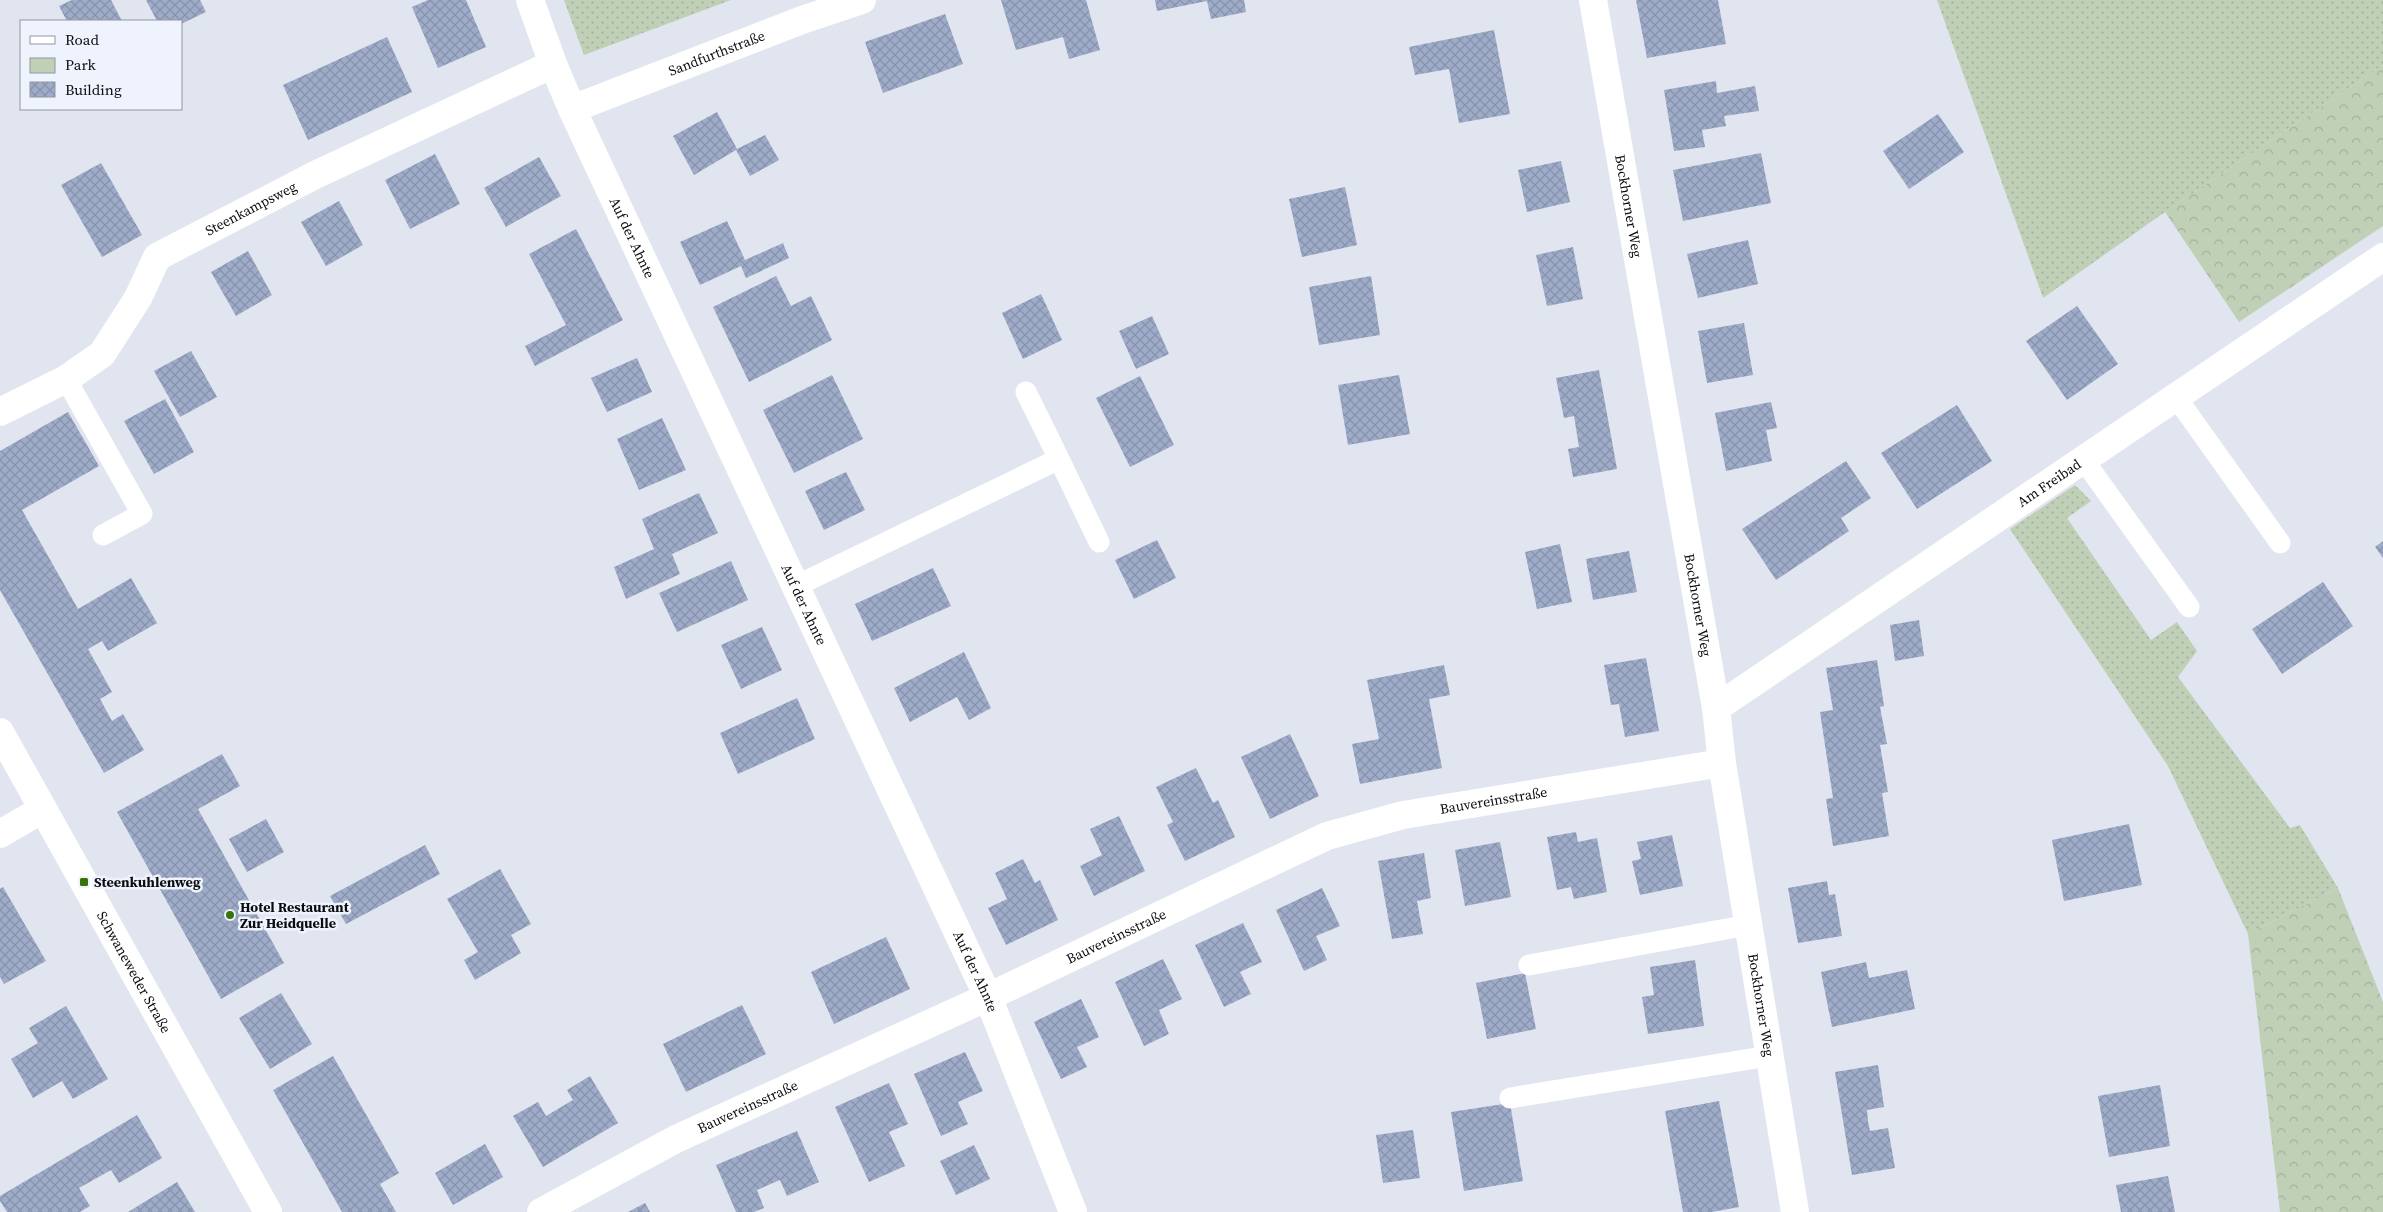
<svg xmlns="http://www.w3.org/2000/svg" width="2383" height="1212" viewBox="0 0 2383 1212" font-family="'Source Serif 4',serif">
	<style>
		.green { fill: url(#green-dots) }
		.forest { fill: url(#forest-crowns) }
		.building { fill: url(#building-cross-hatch) }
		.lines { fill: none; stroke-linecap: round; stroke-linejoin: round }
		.lane { stroke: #fff; stroke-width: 21 }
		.street { stroke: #fff; stroke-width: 28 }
		.secondary { stroke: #fff; stroke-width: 28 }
		.poi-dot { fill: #377307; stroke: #eef3fd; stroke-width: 2 }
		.labels { text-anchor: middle; stroke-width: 5; stroke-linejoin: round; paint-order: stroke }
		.street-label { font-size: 14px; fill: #0a0c0f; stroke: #eef3fd }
		.poi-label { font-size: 14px; font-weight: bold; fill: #0a0c0f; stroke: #eef3fd; text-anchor: start }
	</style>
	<defs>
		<pattern id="green-dots" width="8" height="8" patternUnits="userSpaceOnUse" patternTransform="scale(1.25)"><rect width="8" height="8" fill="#bfd0b7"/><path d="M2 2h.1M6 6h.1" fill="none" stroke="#a3b19c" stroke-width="1.8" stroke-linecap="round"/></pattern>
		<pattern id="forest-crowns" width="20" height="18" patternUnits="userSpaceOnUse" patternTransform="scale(1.25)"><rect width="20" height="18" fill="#bfd0b7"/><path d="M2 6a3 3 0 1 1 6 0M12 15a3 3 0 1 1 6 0" fill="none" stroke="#a3b19c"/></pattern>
		<pattern id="building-cross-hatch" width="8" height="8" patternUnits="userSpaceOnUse" patternTransform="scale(1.25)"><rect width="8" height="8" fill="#9eabc9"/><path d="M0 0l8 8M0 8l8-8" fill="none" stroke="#8792ab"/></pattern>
	</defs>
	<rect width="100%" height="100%" fill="#e1e5f0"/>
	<path class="green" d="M 564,0 L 731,0 L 584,55 Z
		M 1937,0 L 2383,0 L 2383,65 L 2165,212 L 2043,298 Z
		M 2075,485 L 2091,501 L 2067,518 L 2151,640 L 2177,622 L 2197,651 L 2178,677 L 2290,828 L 2300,825 L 2338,888 L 2248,934 L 2168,766 L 2010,529 Z"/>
	<path class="forest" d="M 2383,65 L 2383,226 L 2239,322 L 2165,212 Z
		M 2338,888 L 2383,1002 L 2383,1212 L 2280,1212 L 2248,934 Z"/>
	<path class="building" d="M 72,0 L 111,0 L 122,21 L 67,21 L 59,6 Z
		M 146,0 L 200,0 L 206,12 L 181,24 L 181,21 L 157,21 Z
		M 428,0 L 466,0 L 486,47 L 438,68 L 412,7 Z
		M 1001,0 L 1086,0 L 1100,50 L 1069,59 L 1063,37 L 1016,50 Z
		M 1155,0 L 1244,0 L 1246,12 L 1211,19 L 1207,1 L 1157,11 Z
		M 1636,0 L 1718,0 L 1726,44 L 1647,58 Z
		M 945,14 L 963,64 L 883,93 L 865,42 Z
		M 1494,30 L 1510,114 L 1459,123 L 1449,69 L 1415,75 L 1409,47 Z
		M 387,37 L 412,92 L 308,140 L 283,85 Z
		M 1716,81 L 1717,93 L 1755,86 L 1759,111 L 1724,116 L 1726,126 L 1702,130 L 1705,147 L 1674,151 L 1664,90 Z
		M 717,112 L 737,149 L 765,135 L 779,160 L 750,176 L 736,150 L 694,175 L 673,136 Z
		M 1938,114 L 1964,152 L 1909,189 L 1883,151 Z
		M 1761,153 L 1771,203 L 1683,221 L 1673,170 Z
		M 435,154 L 460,204 L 410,229 L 385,180 Z
		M 539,157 L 561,196 L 506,227 L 484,188 Z
		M 1561,161 L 1570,202 L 1527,212 L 1518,170 Z
		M 101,163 L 142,235 L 102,257 L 61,185 Z
		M 1345,187 L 1357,245 L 1302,257 L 1289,199 Z
		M 339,201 L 363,245 L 326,266 L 301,222 Z
		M 727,221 L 745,260 L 783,243 L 789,258 L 746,278 L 741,266 L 700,285 L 680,242 Z
		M 576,229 L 623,320 L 535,366 L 525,346 L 566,325 L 529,254 Z
		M 1748,240 L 1758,284 L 1698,298 L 1687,254 Z
		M 1573,247 L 1583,299 L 1547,306 L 1536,255 Z
		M 248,251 L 272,295 L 236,316 L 211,272 Z
		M 776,276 L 791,306 L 811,296 L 832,340 L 749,382 L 713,307 Z
		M 1371,276 L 1380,335 L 1319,345 L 1309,287 Z
		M 1041,294 L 1062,340 L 1023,359 L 1002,313 Z
		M 2077,306 L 2118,364 L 2067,400 L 2026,341 Z
		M 1152,316 L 1169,354 L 1136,369 L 1119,331 Z
		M 1744,323 L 1753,375 L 1707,383 L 1698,331 Z
		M 191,351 L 217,397 L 180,417 L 154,371 Z
		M 637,358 L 652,392 L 607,412 L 591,378 Z
		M 1599,370 L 1617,469 L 1573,477 L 1568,449 L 1579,447 L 1574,416 L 1564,418 L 1556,378 Z
		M 832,375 L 863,439 L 794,473 L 763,410 Z
		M 1399,375 L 1410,434 L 1348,445 L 1338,385 Z
		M 1140,376 L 1174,445 L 1130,467 L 1096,398 Z
		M 165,399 L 194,452 L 154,474 L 124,421 Z
		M 1771,402 L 1777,428 L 1766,430 L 1772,461 L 1726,471 L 1715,413 Z
		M 1957,405 L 1992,461 L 1917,509 L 1881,453 Z
		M 68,412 L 99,466 L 22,510 L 78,609 L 131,578 L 157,623 L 108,651 L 102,641 L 88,649 L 112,692 L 100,699 L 112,721 L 123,714 L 144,750 L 104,773 L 0,590 L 0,451 Z
		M 662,418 L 686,470 L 639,490 L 617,439 Z
		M 1846,461 L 1871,498 L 1841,518 L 1849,531 L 1776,580 L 1742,529 Z
		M 846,472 L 865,510 L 824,530 L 805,491 Z
		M 699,493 L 718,533 L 672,554 L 680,574 L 626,599 L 614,567 L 654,549 L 642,519 Z
		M 1157,540 L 1176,578 L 1134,599 L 1115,560 Z
		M 2383,541 L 2383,558 L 2375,547 Z
		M 1560,544 L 1572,602 L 1537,609 L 1525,552 Z
		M 1629,551 L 1637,592 L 1593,600 L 1586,559 Z
		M 731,561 L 748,600 L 677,632 L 659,593 Z
		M 933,568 L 951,606 L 872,641 L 855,604 Z
		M 2323,582 L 2353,626 L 2282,674 L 2252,629 Z
		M 1919,620 L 1924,656 L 1895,661 L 1890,625 Z
		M 762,627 L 782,670 L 741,689 L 721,645 Z
		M 964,652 L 991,708 L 969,720 L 957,697 L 910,722 L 894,688 Z
		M 1646,658 L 1659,731 L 1625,737 L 1619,704 L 1611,705 L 1604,665 Z
		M 1877,660 L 1884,706 L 1880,707 L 1887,744 L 1880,745 L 1888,792 L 1882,793 L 1889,836 L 1833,846 L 1826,799 L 1833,798 L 1820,712 L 1833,710 L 1826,668 Z
		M 1444,665 L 1450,695 L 1429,699 L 1442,768 L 1360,784 L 1352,744 L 1379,739 L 1367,680 Z
		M 797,698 L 815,739 L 738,774 L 720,733 Z
		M 1290,734 L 1319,796 L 1270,819 L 1241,757 Z
		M 222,754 L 240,786 L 198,809 L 284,963 L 221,999 L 117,812 Z
		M 1196,768 L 1213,803 L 1218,800 L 1235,837 L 1185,861 L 1167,825 L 1173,822 L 1156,787 Z
		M 1119,816 L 1145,871 L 1094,896 L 1080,866 L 1102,855 L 1090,829 Z
		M 266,819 L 284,852 L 247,872 L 229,839 Z
		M 2129,824 L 2142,885 L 2064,901 L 2052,840 Z
		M 1576,832 L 1578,842 L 1597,838 L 1607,892 L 1574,899 L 1571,887 L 1557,890 L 1547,837 Z
		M 1672,835 L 1683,886 L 1640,895 L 1632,861 L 1641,859 L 1637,842 Z
		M 1500,842 L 1511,897 L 1465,906 L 1455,850 Z
		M 425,845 L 440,874 L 346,924 L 330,896 Z
		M 1424,853 L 1431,898 L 1417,901 L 1423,934 L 1392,939 L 1378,861 Z
		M 1023,859 L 1035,883 L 1040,880 L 1058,920 L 1006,945 L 988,908 L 1007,899 L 995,873 Z
		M 500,869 L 531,924 L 511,935 L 521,953 L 475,980 L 464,960 L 478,952 L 447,899 Z
		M 1827,881 L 1829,895 L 1835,894 L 1842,936 L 1798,943 L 1788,888 Z
		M 3,887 L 46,961 L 4,984 L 0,977 L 0,889 Z
		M 1322,888 L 1340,926 L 1316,936 L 1327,960 L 1304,971 L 1276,910 Z
		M 1243,923 L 1262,962 L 1240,972 L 1251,994 L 1224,1007 L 1195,945 Z
		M 886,937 L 910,989 L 834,1024 L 811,972 Z
		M 1163,959 L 1182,999 L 1159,1010 L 1169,1034 L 1144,1046 L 1115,982 Z
		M 1695,960 L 1704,1026 L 1648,1034 L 1642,997 L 1654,995 L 1650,967 Z
		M 1866,962 L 1869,978 L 1907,970 L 1915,1009 L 1832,1027 L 1821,972 Z
		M 1525,973 L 1536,1029 L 1487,1039 L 1476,983 Z
		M 281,993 L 312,1044 L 270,1069 L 239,1018 Z
		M 1081,999 L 1099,1037 L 1077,1047 L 1087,1067 L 1061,1079 L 1034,1022 Z
		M 742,1005 L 766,1054 L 686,1092 L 663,1044 Z
		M 66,1006 L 108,1079 L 73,1099 L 62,1081 L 33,1098 L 11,1059 L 38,1043 L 29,1028 Z
		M 965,1052 L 983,1091 L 958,1102 L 968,1124 L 941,1136 L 914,1074 Z
		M 333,1056 L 399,1173 L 380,1184 L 396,1212 L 342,1212 L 273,1090 Z
		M 1878,1065 L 1884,1107 L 1867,1110 L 1868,1121 L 1870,1131 L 1888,1128 L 1895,1168 L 1852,1175 L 1835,1072 Z
		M 590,1076 L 618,1123 L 543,1167 L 513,1116 L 538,1102 L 546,1116 L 573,1100 L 567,1090 Z
		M 889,1083 L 908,1124 L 889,1132 L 905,1166 L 869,1182 L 835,1107 Z
		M 2160,1085 L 2170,1146 L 2109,1157 L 2098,1096 Z
		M 1719,1101 L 1739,1207 L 1712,1212 L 1683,1212 L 1665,1111 Z
		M 1510,1103 L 1523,1181 L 1464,1191 L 1451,1112 Z
		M 137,1115 L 162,1158 L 119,1183 L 111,1170 L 79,1188 L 90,1206 L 80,1212 L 7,1212 L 0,1201 L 0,1196 Z
		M 1413,1130 L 1420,1178 L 1383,1183 L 1376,1135 Z
		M 797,1131 L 819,1182 L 787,1196 L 780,1180 L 757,1190 L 764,1208 L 754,1212 L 736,1212 L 716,1165 Z
		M 485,1144 L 503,1177 L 453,1205 L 435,1173 Z
		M 974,1145 L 990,1179 L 956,1195 L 940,1161 Z
		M 2168,1176 L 2175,1212 L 2121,1212 L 2116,1185 Z
		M 177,1182 L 195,1212 L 128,1212 Z
		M 645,1203 L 650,1212 L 628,1212 Z"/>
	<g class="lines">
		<path class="lane" d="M 66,379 L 142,514 L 103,535
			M 1026,392 L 1059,459
			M 2176,397 L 2280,543
			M 2083,459 L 2189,607
			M 796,586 L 1059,459 L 1099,542
			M 1529,965 L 1748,925
			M 1510,1098 L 1769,1056"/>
		<g class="street">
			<path id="s1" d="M 530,0 L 553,64 L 572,109 L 988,997 L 1073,1212"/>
			<path id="s2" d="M 1593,0 L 1716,708 L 1722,763 L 1795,1212"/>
			<path id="s3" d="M 572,109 L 802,20 L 862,0"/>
			<path id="s4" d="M 0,412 L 66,379 L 102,354 L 138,298 L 157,257 L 315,175 L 553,64"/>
			<path id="s5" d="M 1716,708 L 2383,257"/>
			<path d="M 0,834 L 43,809"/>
			<path id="s6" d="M 541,1212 L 676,1139 L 988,997 L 1327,836 L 1403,815 L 1722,763"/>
		</g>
		<path class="secondary" id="s7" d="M 0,732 L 268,1212"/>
	</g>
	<g class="poi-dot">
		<rect x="79" y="877" width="10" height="10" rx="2.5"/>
		<circle cx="230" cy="915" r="5"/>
	</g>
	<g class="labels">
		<g class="street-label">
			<text dy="5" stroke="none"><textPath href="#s3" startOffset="155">Sandfurthstraße</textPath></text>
			<text dy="5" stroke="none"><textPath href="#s2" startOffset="209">Bockhorner Weg</textPath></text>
			<text dy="5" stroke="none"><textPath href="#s4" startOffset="335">Steenkampsweg</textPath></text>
			<text dy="5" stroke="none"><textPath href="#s1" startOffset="259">Auf der Ahnte</textPath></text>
			<text dy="5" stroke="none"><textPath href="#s5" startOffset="402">Am Freibad</textPath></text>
			<text dy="5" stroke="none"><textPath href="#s1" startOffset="664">Auf der Ahnte</textPath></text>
			<text dy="5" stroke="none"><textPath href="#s2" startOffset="614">Bockhorner Weg</textPath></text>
			<text dy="5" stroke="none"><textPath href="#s6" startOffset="1042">Bauvereinsstraße</textPath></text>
			<text dy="5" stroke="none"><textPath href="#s6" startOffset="638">Bauvereinsstraße</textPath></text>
			<text dy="5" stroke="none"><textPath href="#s7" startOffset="275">Schwaneweder Straße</textPath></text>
			<text dy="5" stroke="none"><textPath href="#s1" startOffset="1069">Auf der Ahnte</textPath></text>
			<text dy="5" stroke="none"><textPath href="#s2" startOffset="1019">Bockhorner Weg</textPath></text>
			<text dy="5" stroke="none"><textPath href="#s6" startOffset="232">Bauvereinsstraße</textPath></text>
		</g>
		<g class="poi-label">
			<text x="94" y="887">Steenkuhlenweg</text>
			<text x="240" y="912">Hotel Restaurant<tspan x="240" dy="16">Zur Heidquelle</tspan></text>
		</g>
	</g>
	<rect x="20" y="20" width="162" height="90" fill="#eef3fd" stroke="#93979e"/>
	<rect x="30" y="36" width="25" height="8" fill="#ffffff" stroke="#93979e"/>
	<text x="65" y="45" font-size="15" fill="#0a0c0f">Road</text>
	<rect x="30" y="58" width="25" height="15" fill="#bfd0b7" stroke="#93979e"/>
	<text x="65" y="70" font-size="15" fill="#0a0c0f">Park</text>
	<rect x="30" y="82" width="25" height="15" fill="url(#building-cross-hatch)" stroke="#93979e"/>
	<text x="65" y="95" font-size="15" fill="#0a0c0f">Building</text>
</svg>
